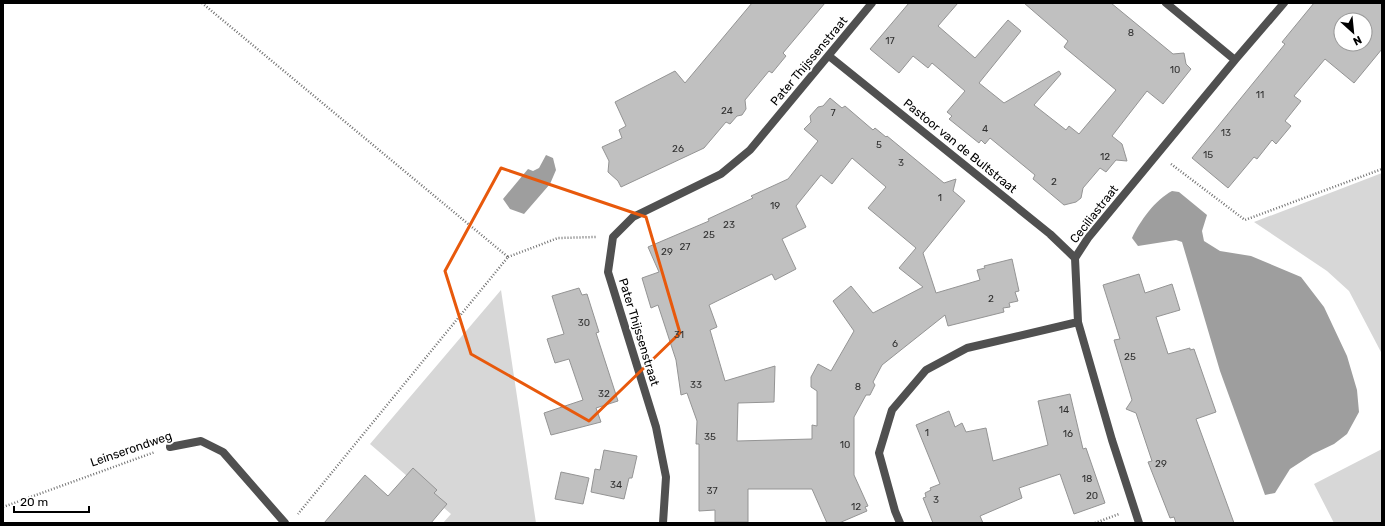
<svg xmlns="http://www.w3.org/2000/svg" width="1385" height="526" viewBox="0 0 1385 526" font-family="Rubik,sans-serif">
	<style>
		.green { fill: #d7d7d7 }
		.water { fill: #9e9e9e }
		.building { fill: #c0c0c0; stroke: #949494; fill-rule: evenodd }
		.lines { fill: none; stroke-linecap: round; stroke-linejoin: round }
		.path { stroke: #727272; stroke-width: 2.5; stroke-dasharray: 1 2; stroke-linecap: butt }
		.minor { stroke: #505050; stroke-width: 8 }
		.marked { fill: none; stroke: #e8590c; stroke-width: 3; stroke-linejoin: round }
		.labels { text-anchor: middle; stroke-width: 4; stroke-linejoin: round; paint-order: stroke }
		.number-label { font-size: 10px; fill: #303030 }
		.street-label { font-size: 12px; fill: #000; stroke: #fff }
	</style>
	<rect width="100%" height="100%" fill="#fff"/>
	<path class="green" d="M 1382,173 L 1382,354 L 1349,291 L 1327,271 L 1254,222 Z
		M 501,290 L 536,523 L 443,523 L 451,514 L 370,444 Z
		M 1382,449 L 1382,523 L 1334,523 L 1314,484 Z"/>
	<path class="water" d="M 546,155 L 553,158 L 556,170 L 550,184 L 524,214 L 510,209 L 503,199 L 528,169 L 533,171 L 539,168 Z
		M 1172,191 L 1179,192 L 1207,215 L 1202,231 L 1204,241 L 1220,251 L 1251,256 L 1301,277 L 1324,307 L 1347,356 L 1357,390 L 1359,412 L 1347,434 L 1334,444 L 1313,454 L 1290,469 L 1275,493 L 1265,495 L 1220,371 L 1182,242 L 1176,240 L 1138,246 L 1132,238 C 1140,221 1155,200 1172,191 Z"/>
	<path class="building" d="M 752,3 L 825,3 L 783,53 L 786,56 L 772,73 L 769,71 L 745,100 L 746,109 L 742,115 L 737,116 L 730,124 L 726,122 L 704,148 L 621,187 L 618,181 L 608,172 L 609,161 L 602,147 L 622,138 L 619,130 L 626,126 L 615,102 L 675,71 L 685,83 Z
		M 909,3 L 958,3 L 938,26 L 975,58 L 1008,20 L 1021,31 L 979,83 L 1004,103 L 1059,71 L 1061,74 L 1034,105 L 1066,130 L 1069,126 L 1079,134 L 1116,90 L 1064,47 L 1068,41 L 1024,3 L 1111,3 L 1173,54 L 1184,53 L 1186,64 L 1191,69 L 1163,104 L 1147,91 L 1112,136 L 1122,144 L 1127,161 L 1116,160 L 1106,172 L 1100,168 L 1083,188 L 1081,198 L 1076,202 L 1064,205 L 1033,179 L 1035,175 L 990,138 L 985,144 L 981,140 L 979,143 L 949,119 L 952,116 L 947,112 L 965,91 L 932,63 L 928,68 L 913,56 L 899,73 L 870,49 Z
		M 1314,3 L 1382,3 L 1382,49 L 1354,83 L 1325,59 L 1294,96 L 1301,101 L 1285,121 L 1291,126 L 1276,144 L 1272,140 L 1257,159 L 1254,157 L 1228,188 L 1192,158 L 1285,44 L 1282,42 ZM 1341,20 L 1365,20 L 1365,44 L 1341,44 Z
		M 830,98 L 842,108 L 845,106 L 873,130 L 875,128 L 886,137 L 887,136 L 944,183 L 956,179 L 953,191 L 965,201 L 923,253 L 936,293 L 980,280 L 977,270 L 985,268 L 984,266 L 1012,259 L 1019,291 L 1015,292 L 1018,301 L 1009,303 L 1010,307 L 1003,308 L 1004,312 L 948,326 L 945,315 L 882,365 L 873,382 L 875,385 L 870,395 L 866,395 L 854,417 L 854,475 L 868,506 L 865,507 L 867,511 L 839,523 L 827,523 L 812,489 L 748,489 L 748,522 L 715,522 L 715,510 L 699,511 L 699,444 L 696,444 L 697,421 L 687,393 L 681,395 L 676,360 L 658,305 L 651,308 L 642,278 L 659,272 L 648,247 L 709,221 L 708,219 L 753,198 L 751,196 L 788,179 L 818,141 L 804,129 L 811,122 L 810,116 L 818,107 L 823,106 ZM 852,158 L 886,187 L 868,208 L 916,248 L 899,268 L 923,287 L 873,313 L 851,286 L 833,301 L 854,331 L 831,371 L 818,364 L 811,377 L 811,387 L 817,391 L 817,426 L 812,425 L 812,439 L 737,441 L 738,403 L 774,402 L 775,366 L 725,381 L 710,330 L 717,327 L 709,305 L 772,274 L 775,280 L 796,269 L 782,239 L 806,227 L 796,206 L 821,175 L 832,184 Z
		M 1139,274 L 1145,293 L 1172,284 L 1180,310 L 1156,317 L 1168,354 L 1190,348 L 1190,350 L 1194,349 L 1216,412 L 1196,419 L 1234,523 L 1176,523 L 1174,517 L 1170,518 L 1148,462 L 1152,461 L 1136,413 L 1126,409 L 1132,400 L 1114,340 L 1120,339 L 1103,285 Z
		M 579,288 L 582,295 L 587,294 L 599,332 L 596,333 L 618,401 L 596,408 L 601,422 L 551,435 L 544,413 L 583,400 L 569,359 L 555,363 L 547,339 L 564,334 L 552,296 Z
		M 1070,394 L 1083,449 L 1086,448 L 1105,503 L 1074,514 L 1060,474 L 1019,488 L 1022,498 L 980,516 L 983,523 L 933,523 L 923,498 L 926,497 L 925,493 L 931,490 L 930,488 L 940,484 L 916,425 L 949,411 L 955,427 L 962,423 L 966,432 L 986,428 L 993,461 L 1048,445 L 1038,401 Z
		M 604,450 L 637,456 L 632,478 L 629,478 L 624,499 L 591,492 L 595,469 L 600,470 Z
		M 413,468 L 437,490 L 434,493 L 447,504 L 431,523 L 324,523 L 365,475 L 388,496 Z
		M 561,472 L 589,478 L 583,504 L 555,499 Z"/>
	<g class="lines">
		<path class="path" d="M 202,3 L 508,257 L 298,514
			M 1171,164 L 1245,220 L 1382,169
			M 508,257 L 558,238 L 596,237
			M 3,507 L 155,452
			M 1095,523 L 1119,514"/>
		<path class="minor" d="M 829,56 L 1050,234 L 1075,258
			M 1235,60 L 1284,3
			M 170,447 L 201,441 L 223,452 L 285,523
			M 663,523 L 666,477 L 656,427 L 608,272 L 613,237 L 633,217 L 721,174 L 750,150 L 872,3
			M 900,523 L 895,511 L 879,453 L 892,410 L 926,370 L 967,348 L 1078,322
			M 1139,523 L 1112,440 L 1078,322 L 1075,258 L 1088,238 L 1235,60 L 1166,3"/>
	</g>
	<path class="marked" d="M 501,168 L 646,217 L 680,333 L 589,421 L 471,354 L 445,271 Z"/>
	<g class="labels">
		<g class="number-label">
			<text x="1131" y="36">8</text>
			<text x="890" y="44">17</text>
			<text x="1175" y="73">10</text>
			<text x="1260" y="98">11</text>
			<text x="727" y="114">24</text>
			<text x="833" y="116">7</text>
			<text x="985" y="132">4</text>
			<text x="1226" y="136">13</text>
			<text x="879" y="148">5</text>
			<text x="678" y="152">26</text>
			<text x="1208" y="158">15</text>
			<text x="1105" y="160">12</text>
			<text x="901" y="166">3</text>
			<text x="1054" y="185">2</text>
			<text x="940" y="201">1</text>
			<text x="775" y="209">19</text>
			<text x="729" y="228">23</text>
			<text x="709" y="238">25</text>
			<text x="685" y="250">27</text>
			<text x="667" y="255">29</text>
			<text x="991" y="302">2</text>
			<text x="584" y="326">30</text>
			<text x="679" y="338">31</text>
			<text x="895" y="347">6</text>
			<text x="1130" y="360">25</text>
			<text x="696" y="388">33</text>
			<text x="858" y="390">8</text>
			<text x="604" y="397">32</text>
			<text x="1064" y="413">14</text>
			<text x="927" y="436">1</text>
			<text x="1068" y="437">16</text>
			<text x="710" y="440">35</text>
			<text x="845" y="448">10</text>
			<text x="1161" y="467">29</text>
			<text x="1087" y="482">18</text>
			<text x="616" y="488">34</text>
			<text x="712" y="494">37</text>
			<text x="1092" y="499">20</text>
			<text x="936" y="503">3</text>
			<text x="856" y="510">12</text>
		</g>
		<g class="street-label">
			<text transform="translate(809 61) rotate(-50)" y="4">Pater Thijssenstraat</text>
			<text transform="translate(960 146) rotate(39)" y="4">Pastoor van de Bultstraat</text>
			<text transform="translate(1094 214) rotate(-52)" y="4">Ceciliastraat</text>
			<text transform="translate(639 332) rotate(73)" y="4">Pater Thijssenstraat</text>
			<text transform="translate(131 449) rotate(-19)" y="4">Leinserondweg</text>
		</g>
	</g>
	<rect width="1385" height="526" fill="none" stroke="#000000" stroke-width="8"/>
	<g transform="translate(1353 32) rotate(153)"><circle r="19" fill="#ffffff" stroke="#999999"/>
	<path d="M0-3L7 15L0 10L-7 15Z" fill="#000000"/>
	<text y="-6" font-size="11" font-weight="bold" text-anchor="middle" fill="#000000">N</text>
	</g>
	<path d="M14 506v6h75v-6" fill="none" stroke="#000000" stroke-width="2"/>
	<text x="20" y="506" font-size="12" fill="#000000" stroke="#ffffff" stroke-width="3" paint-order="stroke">20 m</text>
</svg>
